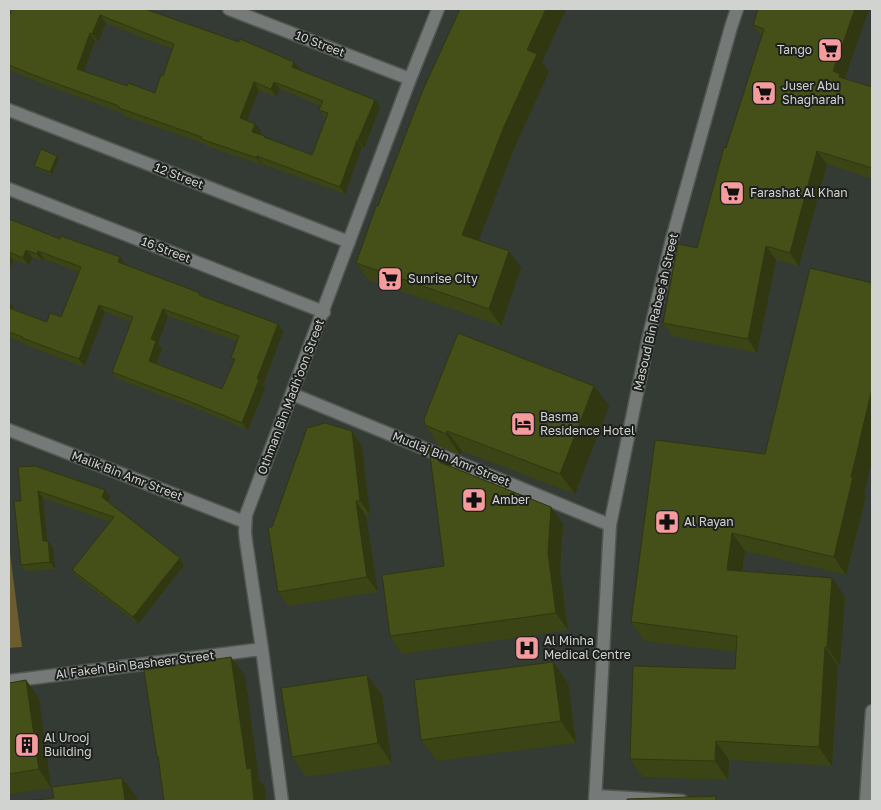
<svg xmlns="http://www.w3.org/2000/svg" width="881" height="810" viewBox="0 0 881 810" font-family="'Golos Text',sans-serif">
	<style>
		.green { fill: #6b5d2d }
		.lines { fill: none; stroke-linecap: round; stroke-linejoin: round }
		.minor-casing { stroke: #505650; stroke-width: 15 }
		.minor { stroke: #757977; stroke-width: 12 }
		.wall { fill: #3b4415; fill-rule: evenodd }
		.shaded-wall { fill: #303711 }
		.building { fill: #454f18; stroke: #303711; fill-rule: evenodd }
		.labels { text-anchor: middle; stroke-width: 4; stroke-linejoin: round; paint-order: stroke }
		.street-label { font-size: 12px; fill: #d0d3d0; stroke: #1d201d }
		.poi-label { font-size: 12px; fill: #d0d3d0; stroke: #1d201d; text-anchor: start }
	</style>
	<rect width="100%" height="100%" fill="#343a34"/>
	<path class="green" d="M 9,545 L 22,647 L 9,648 Z"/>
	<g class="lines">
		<defs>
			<path id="minor" d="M 229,9 L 410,79
				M 9,110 L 349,242
				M 9,189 L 324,312
				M 292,394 L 610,525
				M 9,430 L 245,522
				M 9,681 L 262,649
				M 595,796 L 682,801
				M 282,801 L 262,649 L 246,541 L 245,532 L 246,515 L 410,79 L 438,9
				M 595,801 L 610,525 L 648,340 L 672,239 L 731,27 L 737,9
				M 866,801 L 872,711"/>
		</defs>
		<use href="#minor" class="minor-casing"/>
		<use href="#minor" class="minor"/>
	</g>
	<path class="wall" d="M 145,9 L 375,100 L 380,107 L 364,148 L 362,147 L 345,194 L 262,164 L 262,165 L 207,146 L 205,144 L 124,116 L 122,113 L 46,85 L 9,70 L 9,15 ZM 106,23 L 150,41 L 172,49 L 163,76 L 155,93 L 127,86 L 84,71 L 95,41 L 98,42 ZM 280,89 L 321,106 L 319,110 L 324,117 L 326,118 L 312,155 L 266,138 L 260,134 L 261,131 L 255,124 L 247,121 L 259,90 L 276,97 Z
		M 459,9 L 566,9 L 542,62 L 549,72 L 515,146 L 478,240 L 509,251 L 521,268 L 501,326 L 368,280 L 356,263 L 378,206 L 459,10 Z
		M 758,9 L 845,79 L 872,87 L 872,179 L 827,164 L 799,266 L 776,260 L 757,353 L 672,336 L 663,323 L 697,248 L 726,148 L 762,37 L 753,25 Z
		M 57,156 L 59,158 L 52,175 L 36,168 L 34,166 Z
		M 9,219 L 60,239 L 120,257 L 125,265 L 200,293 L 203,297 L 283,332 L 263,385 L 265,388 L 248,430 L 192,407 L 117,379 L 112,372 L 131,322 L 105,312 L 84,367 L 28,346 L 26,344 L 9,338 L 9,301 L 13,307 L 12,309 L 47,322 L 61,317 L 79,272 L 44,259 L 43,261 L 32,257 L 29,265 L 13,260 L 9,271 ZM 168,316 L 237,341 L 231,358 L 234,361 L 222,389 L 156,364 L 162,349 L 158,343 Z
		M 609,406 L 575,494 L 462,451 L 460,455 L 439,446 L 425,425 Z
		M 352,431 L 362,446 L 370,515 L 366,516 L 378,592 L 288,606 L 278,592 Z
		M 655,440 L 864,494 L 866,496 L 846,575 L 745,551 L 743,572 L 845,597 L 840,666 L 838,666 L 832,766 L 729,760 L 728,780 L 643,777 L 630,759 L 735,669 L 736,652 L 644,641 L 631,622 Z
		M 18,467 L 105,490 L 110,497 L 108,501 L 180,558 L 184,565 L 138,624 L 77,577 L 72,570 L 110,522 L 43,498 L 47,541 L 53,548 L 55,569 L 26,572 L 21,565 L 21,501 Z
		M 453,467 L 551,507 L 563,524 L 560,570 L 568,630 L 402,654 L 390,636 L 444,566 Z
		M 553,662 L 568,683 L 576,743 L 437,761 L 421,740 Z
		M 367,675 L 382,695 L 392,764 L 306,777 L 292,757 Z
		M 26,680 L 39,699 L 51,788 L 9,794 L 9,683 Z"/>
	<path class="shaded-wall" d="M 546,9 L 566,9 L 542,62 L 549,72 L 515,146 L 474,252 L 462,235 L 527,50 Z
		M 855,9 L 869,9 L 843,83 L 833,71 Z
		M 100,15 L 106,23 L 98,42 L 92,34 Z
		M 90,33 L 95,41 L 82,76 L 77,69 Z
		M 294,62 L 300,69 L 298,74 L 292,67 Z
		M 254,82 L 259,90 L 245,126 L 240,118 Z
		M 274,82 L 280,89 L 276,97 L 271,89 Z
		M 375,100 L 380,107 L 364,148 L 358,140 Z
		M 255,124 L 261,131 L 258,139 L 252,132 Z
		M 357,140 L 362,147 L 345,194 L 340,187 Z
		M 817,151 L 827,164 L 799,266 L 790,253 Z
		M 57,156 L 59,158 L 52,175 L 50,172 Z
		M 257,156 L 262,164 L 262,165 L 257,158 Z
		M 766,246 L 776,260 L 757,353 L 748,339 Z
		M 26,250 L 32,257 L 29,265 L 23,258 Z
		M 38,251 L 44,259 L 43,261 L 37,254 Z
		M 509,251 L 521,268 L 501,326 L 489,309 Z
		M 9,253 L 13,260 L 9,271 Z
		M 120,257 L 125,265 L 118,262 Z
		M 9,301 L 13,307 L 10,314 L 9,312 Z
		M 99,305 L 105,312 L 84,367 L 79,359 Z
		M 163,309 L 168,316 L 158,343 L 162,349 L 154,368 L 149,361 L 151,339 Z
		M 278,324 L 283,332 L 263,385 L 265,388 L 248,430 L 242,423 L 257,379 Z
		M 594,386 L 609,406 L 575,494 L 560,474 Z
		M 872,389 L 872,461 L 864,494 L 866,496 L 846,575 L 834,557 L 851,477 Z
		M 352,431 L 362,446 L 370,515 L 360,501 Z
		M 447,431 L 462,451 L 460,455 L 446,434 Z
		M 442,453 L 454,470 L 439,462 Z
		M 105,490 L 110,497 L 107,504 L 102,497 Z
		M 38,491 L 43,498 L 48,548 L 43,541 Z
		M 356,501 L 366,516 L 378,592 L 367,577 Z
		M 551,507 L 563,524 L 560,570 L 568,630 L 556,613 L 548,553 Z
		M 732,533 L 745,551 L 740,589 L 727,570 Z
		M 48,541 L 53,548 L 55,569 L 50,562 Z
		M 180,558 L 184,565 L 138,624 L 133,617 Z
		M 832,578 L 845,597 L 840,666 L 827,647 Z
		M 825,647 L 838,666 L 832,766 L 819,747 Z
		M 231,657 L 245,676 L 259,780 L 265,787 L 266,801 L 254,801 L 247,769 Z
		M 553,662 L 568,683 L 576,743 L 561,721 Z
		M 367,675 L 382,695 L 392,764 L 378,743 Z
		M 26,680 L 39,699 L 51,788 L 39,769 Z
		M 716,741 L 729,760 L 728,780 L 715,761 Z
		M 122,778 L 137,798 L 137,801 L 125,801 Z"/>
	<path class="building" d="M 12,9 L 145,9 L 239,42 L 240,39 L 294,62 L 292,67 L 375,100 L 358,140 L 357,140 L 340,187 L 257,156 L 257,158 L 201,139 L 202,137 L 119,108 L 119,106 L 41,78 L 9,65 L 9,15 L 10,15 ZM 100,15 L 145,33 L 174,44 L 163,76 L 161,75 L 155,93 L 128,83 L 127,86 L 77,69 L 90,33 L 92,34 ZM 254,82 L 271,89 L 274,82 L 323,101 L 319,110 L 328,113 L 312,155 L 264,137 L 265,136 L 252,132 L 255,124 L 240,118 Z
		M 460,9 L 546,9 L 527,50 L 537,54 L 503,129 L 462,235 L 509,251 L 489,309 L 356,263 L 376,206 L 378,206 L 422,92 Z
		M 758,9 L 855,9 L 833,71 L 840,74 L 839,77 L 872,87 L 872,168 L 817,151 L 790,253 L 766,246 L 748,339 L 663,323 L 678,244 L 697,248 L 724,147 L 726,148 L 764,29 L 753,25 Z
		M 41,149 L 57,156 L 50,172 L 34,166 Z
		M 9,219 L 60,239 L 61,236 L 120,257 L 118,262 L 200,293 L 199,295 L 278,324 L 257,379 L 259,380 L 242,423 L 186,400 L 112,372 L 133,317 L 99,305 L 79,359 L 22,338 L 23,337 L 9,332 L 9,308 L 47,322 L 50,313 L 61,317 L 81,267 L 38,251 L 37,254 L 26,250 L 23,258 L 9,252 ZM 163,309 L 239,336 L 231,358 L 235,359 L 222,389 L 149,361 L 156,341 L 151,339 Z
		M 810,268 L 872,283 L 872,389 L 851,477 L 853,477 L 834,557 L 732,533 L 727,570 L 832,578 L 827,647 L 825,647 L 819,747 L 716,741 L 715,761 L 630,759 L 633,666 L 735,669 L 737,636 L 631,622 L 655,440 L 765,454 Z
		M 458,333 L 594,386 L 560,474 L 447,431 L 446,434 L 425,425 L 424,419 Z
		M 325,423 L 352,431 L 360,501 L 356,501 L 367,577 L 278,592 L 268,527 L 272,527 L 307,428 Z
		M 429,447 L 442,453 L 439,462 L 551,507 L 548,553 L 556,613 L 390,636 L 382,575 L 444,566 Z
		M 35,466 L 105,490 L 102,497 L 180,558 L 133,617 L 72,570 L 114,517 L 38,491 L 43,541 L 48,541 L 50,562 L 21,565 L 14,501 L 21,501 L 18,467 Z
		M 231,657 L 247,769 L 251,768 L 254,801 L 164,801 L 158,756 L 157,757 L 144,670 Z
		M 553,662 L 561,721 L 421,740 L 414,680 Z
		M 367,675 L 378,743 L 292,757 L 281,688 Z
		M 26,680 L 39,769 L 9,774 L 9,683 Z
		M 122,778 L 125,801 L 27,801 L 54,798 L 52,787 Z
		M 716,796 L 716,801 L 627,801 L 627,799 Z"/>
	<defs>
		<symbol id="supermarket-square" viewBox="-11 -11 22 22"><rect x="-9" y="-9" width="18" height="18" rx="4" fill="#f59b9e" stroke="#1d201d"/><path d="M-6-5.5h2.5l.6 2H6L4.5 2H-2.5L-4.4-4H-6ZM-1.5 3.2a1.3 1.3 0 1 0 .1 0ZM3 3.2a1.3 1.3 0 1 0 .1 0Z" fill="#111"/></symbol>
		<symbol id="hotel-square" viewBox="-11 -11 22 22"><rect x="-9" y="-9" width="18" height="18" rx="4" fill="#f59b9e" stroke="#1d201d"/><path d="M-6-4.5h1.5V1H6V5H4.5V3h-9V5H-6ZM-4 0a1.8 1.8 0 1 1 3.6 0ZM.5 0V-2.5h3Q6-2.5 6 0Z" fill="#111"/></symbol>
		<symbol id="pharmacy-square" viewBox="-11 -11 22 22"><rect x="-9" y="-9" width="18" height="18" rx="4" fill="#f59b9e" stroke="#1d201d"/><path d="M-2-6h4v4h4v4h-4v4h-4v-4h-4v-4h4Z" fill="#111"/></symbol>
		<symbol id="hospital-square" viewBox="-11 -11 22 22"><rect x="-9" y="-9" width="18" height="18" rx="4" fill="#f59b9e" stroke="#1d201d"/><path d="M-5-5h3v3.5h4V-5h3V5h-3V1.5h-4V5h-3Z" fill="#111"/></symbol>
		<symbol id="building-square" viewBox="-11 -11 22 22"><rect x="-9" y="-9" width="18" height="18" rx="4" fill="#f59b9e" stroke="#1d201d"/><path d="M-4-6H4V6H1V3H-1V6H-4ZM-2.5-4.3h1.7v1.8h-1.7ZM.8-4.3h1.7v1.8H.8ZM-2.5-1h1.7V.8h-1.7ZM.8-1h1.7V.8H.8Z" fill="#111"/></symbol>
	</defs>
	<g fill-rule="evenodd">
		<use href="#supermarket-square" x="816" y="36" width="28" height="28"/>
		<use href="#supermarket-square" x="750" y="79" width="28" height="28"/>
		<use href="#supermarket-square" x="718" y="179" width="28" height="28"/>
		<use href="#supermarket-square" x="376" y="265" width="28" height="28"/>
		<use href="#hotel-square" x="509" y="410" width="28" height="28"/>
		<use href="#pharmacy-square" x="460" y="486" width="28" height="28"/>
		<use href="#pharmacy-square" x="653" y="508" width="28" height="28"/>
		<use href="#hospital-square" x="513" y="634" width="28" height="28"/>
		<use href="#building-square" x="13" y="731" width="28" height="28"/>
	</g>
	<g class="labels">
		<g class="street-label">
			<text transform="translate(320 44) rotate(21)" y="4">10 Street</text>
			<text transform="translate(179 176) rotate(21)" y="4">12 Street</text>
			<text transform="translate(166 250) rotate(21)" y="4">16 Street</text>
			<text transform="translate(656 312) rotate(-77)" y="4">Masoud Bin Rabee'ah Street</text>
			<text transform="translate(291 397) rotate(-69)" y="4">Othman Bin Madh'oon Street</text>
			<text transform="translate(451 459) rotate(22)" y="4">Mudlaj Bin Amr Street</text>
			<text transform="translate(127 476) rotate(21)" y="4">Malik Bin Amr Street</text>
			<text transform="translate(135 665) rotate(-7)" y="4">Al Fakeh Bin Basheer Street</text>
		</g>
		<g class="poi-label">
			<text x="812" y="54" text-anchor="end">Tango</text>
			<text x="782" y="90">Juser Abu<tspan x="782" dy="14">Shagharah</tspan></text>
			<text x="750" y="197">Farashat Al Khan</text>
			<text x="408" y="283">Sunrise City</text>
			<text x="540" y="421">Basma<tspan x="540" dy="14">Residence Hotel</tspan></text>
			<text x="492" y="504">Amber</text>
			<text x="684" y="526">Al Rayan</text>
			<text x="544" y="645">Al Minha<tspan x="544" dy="14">Medical Centre</tspan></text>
			<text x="44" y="742">Al Urooj<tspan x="44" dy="14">Building</tspan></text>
		</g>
	</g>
	<rect width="881" height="810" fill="none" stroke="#d0d3d0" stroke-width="20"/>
</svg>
